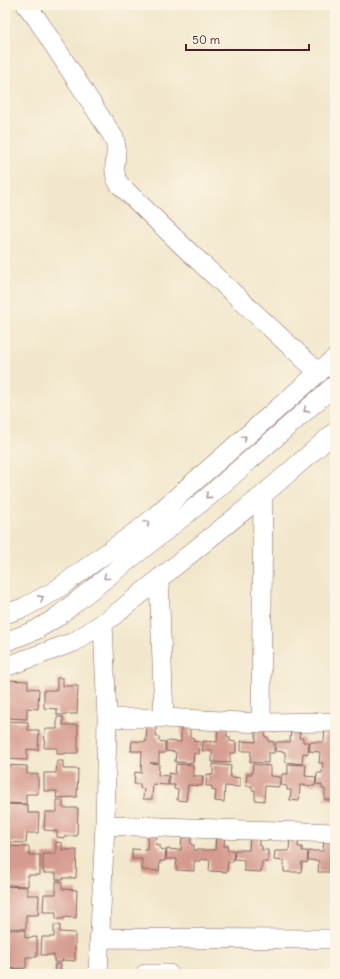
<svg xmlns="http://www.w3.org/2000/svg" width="340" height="979" viewBox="0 0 340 979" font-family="Delius,sans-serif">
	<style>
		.building { fill: #d59b90 }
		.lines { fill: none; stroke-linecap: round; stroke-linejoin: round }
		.minor-casing { stroke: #856563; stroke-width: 20 }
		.minor { stroke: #fff; stroke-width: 19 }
		.oneway { stroke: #ae9aa0 }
	</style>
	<rect width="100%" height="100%" fill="#fcf5e5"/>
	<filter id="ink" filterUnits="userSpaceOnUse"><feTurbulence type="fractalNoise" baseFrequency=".025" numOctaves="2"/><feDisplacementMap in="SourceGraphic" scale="8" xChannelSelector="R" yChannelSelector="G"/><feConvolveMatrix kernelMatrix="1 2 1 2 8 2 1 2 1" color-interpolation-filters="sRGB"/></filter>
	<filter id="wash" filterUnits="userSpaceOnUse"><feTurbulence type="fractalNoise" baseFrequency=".012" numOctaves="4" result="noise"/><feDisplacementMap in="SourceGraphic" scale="16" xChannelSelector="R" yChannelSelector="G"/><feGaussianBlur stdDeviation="0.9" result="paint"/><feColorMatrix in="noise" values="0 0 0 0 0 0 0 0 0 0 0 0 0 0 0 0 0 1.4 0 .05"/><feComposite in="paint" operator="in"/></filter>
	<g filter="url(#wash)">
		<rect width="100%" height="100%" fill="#f2e7cc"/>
		<g id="blocks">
			<path class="building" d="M 57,678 L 63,678 L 63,686 L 78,686 L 77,714 L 65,714 L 64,715 L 57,715 L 57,709 L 44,708 L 44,690 L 57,690 Z
				M 5,680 L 28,681 L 28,688 L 39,689 L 38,709 L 27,708 L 27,719 L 5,718 Z
				M 57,717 L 63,717 L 63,725 L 78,725 L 78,753 L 65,753 L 65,754 L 57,754 L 57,748 L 44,748 L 45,729 L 57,729 Z
				M 5,721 L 28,722 L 28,730 L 39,730 L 38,750 L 27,749 L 27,760 L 5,759 Z
				M 147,726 L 156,727 L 156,737 L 159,737 L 159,741 L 165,742 L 165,753 L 159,753 L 159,763 L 150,763 L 159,764 L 158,775 L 168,776 L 168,785 L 153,784 L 152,799 L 143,799 L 144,789 L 140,788 L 140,784 L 134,784 L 135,772 L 141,773 L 142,751 L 131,751 L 132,741 L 146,742 Z
				M 181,726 L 190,727 L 190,737 L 194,738 L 193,741 L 200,742 L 199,754 L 194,753 L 193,763 L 175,762 L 176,752 L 166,751 L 166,741 L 181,742 Z
				M 256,726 L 265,727 L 265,737 L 268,737 L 268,741 L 274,742 L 274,753 L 268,753 L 268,763 L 250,762 L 251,751 L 241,751 L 241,741 L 256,742 Z
				M 218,727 L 227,727 L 227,737 L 230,737 L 230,741 L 236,742 L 236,753 L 230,753 L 230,763 L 212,762 L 212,751 L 202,751 L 203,741 L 217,742 Z
				M 291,727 L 300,727 L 299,738 L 303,738 L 303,742 L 309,742 L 308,754 L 303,753 L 302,764 L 285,762 L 285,752 L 275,751 L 276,742 L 290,742 Z
				M 325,727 L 334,727 L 335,785 L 334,800 L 325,800 L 325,789 L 322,789 L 322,785 L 316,784 L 317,773 L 322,773 L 323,763 L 319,763 L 320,752 L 309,751 L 310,742 L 324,742 Z
				M 57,761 L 63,761 L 63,769 L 78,769 L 77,797 L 56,798 L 57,791 L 44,791 L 44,773 L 56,773 Z
				M 176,764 L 193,765 L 193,776 L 203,776 L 202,786 L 188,785 L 186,801 L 177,800 L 178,790 L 174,789 L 175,785 L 169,785 L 169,773 L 175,774 Z
				M 213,764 L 231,766 L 230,777 L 240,778 L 240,787 L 225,786 L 224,802 L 215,801 L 216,791 L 212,790 L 212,786 L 206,786 L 207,774 L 213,775 Z
				M 253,764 L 270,766 L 270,776 L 280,777 L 279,787 L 265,786 L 264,801 L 255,800 L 255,790 L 252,790 L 252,786 L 246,786 L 247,774 L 252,774 Z
				M 288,764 L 306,765 L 305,776 L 316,777 L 315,786 L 300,785 L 299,801 L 290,800 L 291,790 L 287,790 L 287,786 L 281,785 L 282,774 L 288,774 Z
				M 5,765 L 27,766 L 27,774 L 38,774 L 38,794 L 26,794 L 26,804 L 5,803 Z
				M 57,800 L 63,800 L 63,808 L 78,808 L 77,836 L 64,836 L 64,838 L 57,837 L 57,831 L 44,830 L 45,812 L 57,812 Z
				M 5,804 L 28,805 L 28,813 L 39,813 L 38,833 L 27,833 L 26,843 L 5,842 Z
				M 148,835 L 157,835 L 156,845 L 160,845 L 160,849 L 166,850 L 165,861 L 160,861 L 159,871 L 142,870 L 142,859 L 132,859 L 132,849 L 147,850 Z
				M 182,835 L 191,835 L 191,845 L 194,845 L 194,850 L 215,850 L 216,835 L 225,835 L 224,846 L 228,846 L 227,850 L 234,850 L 233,862 L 228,862 L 227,872 L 209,871 L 210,860 L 200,859 L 200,861 L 194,861 L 194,871 L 176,870 L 177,859 L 166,859 L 167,849 L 181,850 Z
				M 250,835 L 259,836 L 259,846 L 262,846 L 262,850 L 268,850 L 268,862 L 262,862 L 261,872 L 244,871 L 244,860 L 234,859 L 235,850 L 249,850 Z
				M 290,836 L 299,836 L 298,847 L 302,847 L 302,851 L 308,851 L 307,863 L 302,862 L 301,872 L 284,872 L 284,861 L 274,860 L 275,851 L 289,851 Z
				M 324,836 L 333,836 L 333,847 L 335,847 L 335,872 L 318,872 L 319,861 L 308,860 L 309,851 L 323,851 Z
				M 56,842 L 62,843 L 62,850 L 77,850 L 76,878 L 63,878 L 63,880 L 56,879 L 56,873 L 43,873 L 43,854 L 56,854 Z
				M 6,846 L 29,847 L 29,855 L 40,855 L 40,875 L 28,875 L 28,886 L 5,885 Z
				M 56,881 L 62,882 L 62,889 L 77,890 L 76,918 L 64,917 L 64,919 L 56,919 L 56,912 L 43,912 L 44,894 L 56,894 Z
				M 5,886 L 27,887 L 27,895 L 39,895 L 38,915 L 26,915 L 26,929 L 5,928 Z
				M 54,925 L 60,925 L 60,932 L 75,933 L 75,961 L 62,960 L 62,962 L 54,962 L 54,955 L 41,955 L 42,937 L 54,937 Z
				M 5,930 L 25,930 L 25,938 L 37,937 L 37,957 L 26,957 L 26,968 L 5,969 Z
				M 55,964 L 61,964 L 60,972 L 75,972 L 75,974 L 54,974 Z
				M 5,970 L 26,970 L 26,974 L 5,974 Z"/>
		</g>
	</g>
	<g filter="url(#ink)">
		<use href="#blocks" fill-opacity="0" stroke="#856563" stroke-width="1"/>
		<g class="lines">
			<defs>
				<path id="minor" d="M 26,5 L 37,19 L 114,138 C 115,141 116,145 116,148 C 117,162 111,170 119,184 L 186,249 L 319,373
					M 159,578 L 164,718
					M 5,614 L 23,608 L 53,592 L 145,525 L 335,358
					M 5,642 L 36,630 L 57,617 L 208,497 L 335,385
					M 5,667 L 74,642 L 112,617 L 263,495 L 335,432
					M 107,718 L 164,718 L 261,723 L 335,722
					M 261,723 L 263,495
					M 105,825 L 335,833
					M 99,938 L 335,939
					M 98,974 L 105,825 L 107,718 L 103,623
					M 145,974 L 169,974"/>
			</defs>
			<use href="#minor" class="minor-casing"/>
			<use href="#minor" class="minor"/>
		</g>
		<defs><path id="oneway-chevron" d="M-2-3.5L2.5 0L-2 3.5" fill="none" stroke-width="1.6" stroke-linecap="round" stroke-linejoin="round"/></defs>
		<g class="oneway">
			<use href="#oneway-chevron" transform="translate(306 410) rotate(139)"/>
			<use href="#oneway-chevron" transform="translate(244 438) rotate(-41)"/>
			<use href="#oneway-chevron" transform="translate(208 496) rotate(140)"/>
			<use href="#oneway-chevron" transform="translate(147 523) rotate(-40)"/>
			<use href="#oneway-chevron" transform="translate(106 577) rotate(142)"/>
			<use href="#oneway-chevron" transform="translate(41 598) rotate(-29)"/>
		</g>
	</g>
	<rect width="340" height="979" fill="none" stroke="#fcf5e5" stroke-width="20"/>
	<path d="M186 44v6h123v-6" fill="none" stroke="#4a1f2b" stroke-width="2"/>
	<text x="192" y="44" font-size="12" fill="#4a1f2b" stroke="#fcf5e5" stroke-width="3" paint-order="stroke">50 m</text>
</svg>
